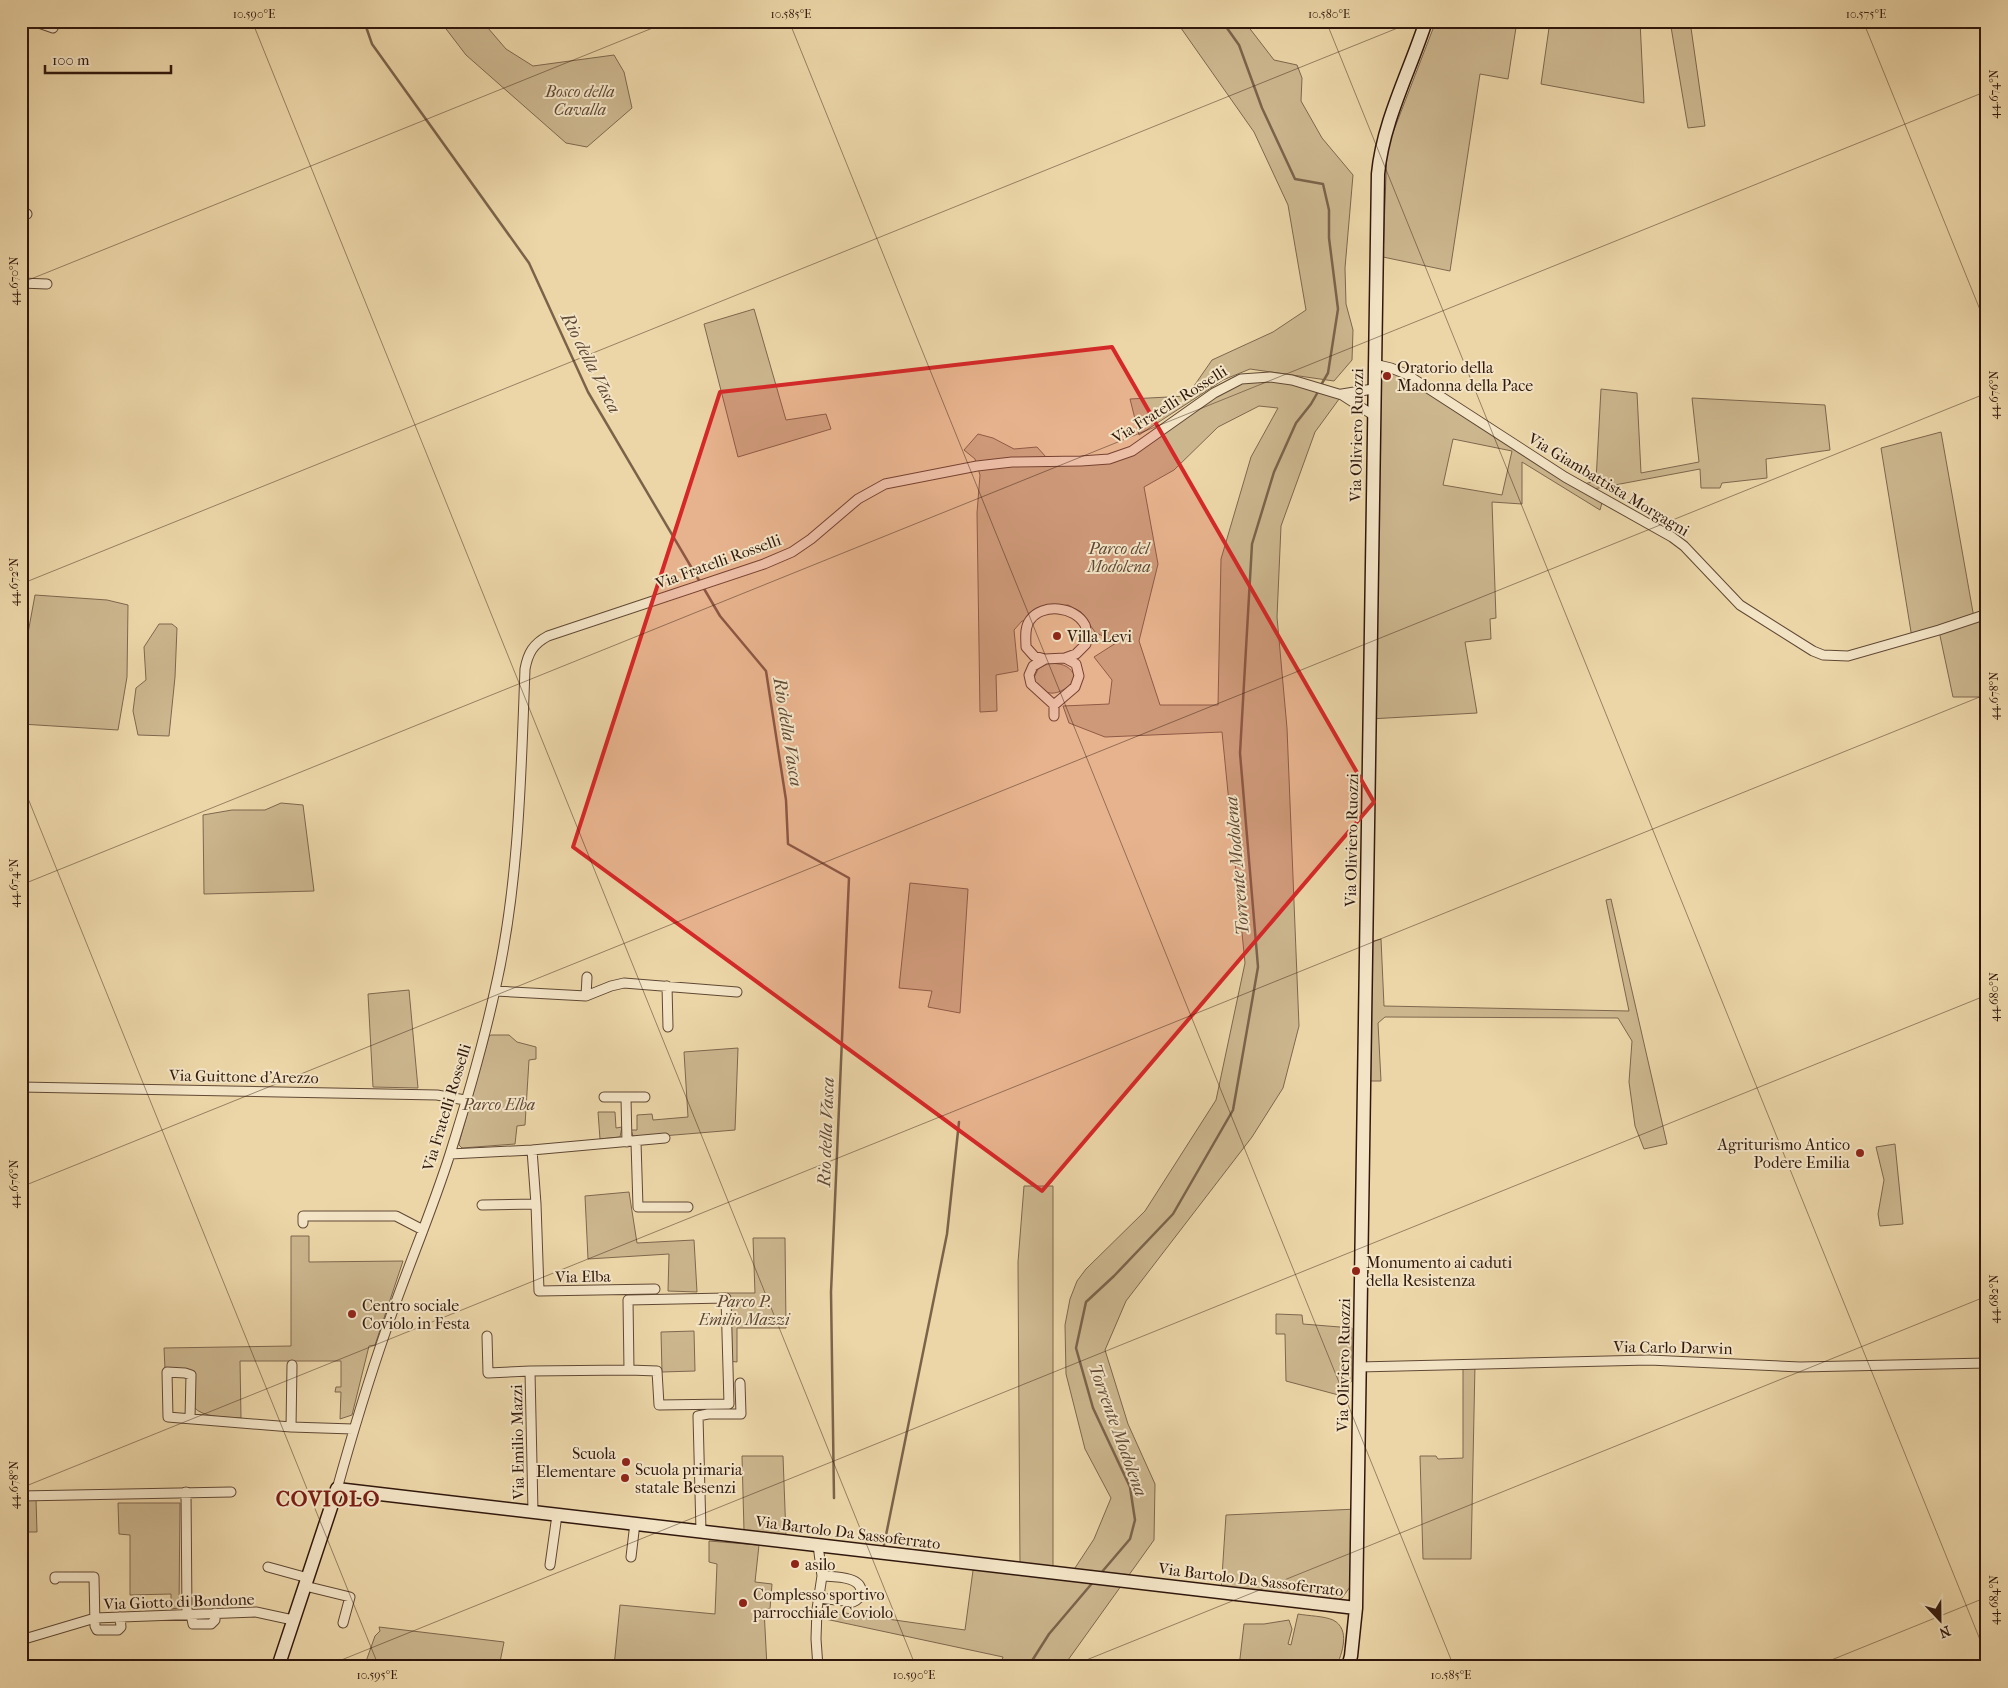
<svg xmlns="http://www.w3.org/2000/svg" width="2008" height="1688" viewBox="0 0 2008 1688" font-family="'IM FELL French Canon',serif">
	<style>
		.green { fill: #ccb68e; stroke: #7e674e; fill-rule: evenodd }
		.lines { fill: none; stroke-linecap: round; stroke-linejoin: round }
		.stream { stroke: #7b634a; stroke-width: 2.5 }
		.street-casing { stroke: #604834; stroke-width: 11 }
		.secondary-casing { stroke: #31180d; stroke-width: 15 }
		.street { stroke: #f3e4c6; stroke-width: 9 }
		.secondary { stroke: #f3e4c6; stroke-width: 12 }
		.marked { fill: #d62828; fill-opacity: 0.2; stroke: #d62828; stroke-width: 4; stroke-linejoin: round }
		.ticks { fill: none; stroke: #31180d; stroke-width: 1; stroke-opacity: 0.45 }
		.poi-dot { fill: #8f2418; stroke: #f3e4c6; stroke-width: 2 }
		.labels { text-anchor: middle; stroke-width: 4; stroke-linejoin: round; paint-order: stroke }
		.park-label { font-size: 16px; font-style: italic; fill: #604734; stroke: #f3e4c6 }
		.poi-label { font-size: 16px; fill: #31180d; stroke: #f3e4c6; text-anchor: start }
		.street-label { font-size: 16px; fill: #31180d; stroke: #f3e4c6 }
		.water-label { font-size: 18px; font-style: italic; fill: #624a36; stroke: #f3e4c6 }
		.district-label { font-size: 21px; font-weight: bold; letter-spacing: 1px; fill: #7a1f14; stroke: #f3e4c6 }
		.neatline { fill: none; stroke: #31180d; stroke-width: 2 }
		.ticks-label { font-size: 12px; text-anchor: middle; fill: #31180d }
	</style>
	<rect width="100%" height="100%" fill="#ecd6a8"/>
	<filter id="stains"><feTurbulence type="fractalNoise" baseFrequency=".004" numOctaves="4"/><feColorMatrix values="0 0 0 0 .2 0 0 0 0 .09 0 0 0 0 .02 0 0 0 .5 -.17"/></filter>
	<radialGradient id="worn" r=".72"><stop offset=".6" stop-color="#630" stop-opacity="0"/><stop offset="1" stop-color="#630" stop-opacity=".3"/></radialGradient>
	<path class="green" d="M 440,21 L 482,21 L 506,49 L 533,66 L 614,55 L 624,72 L 632,108 L 587,147 L 566,143 L 466,55 Z
		M 1176,21 L 1244,21 L 1274,60 L 1297,65 L 1302,78 L 1301,101 L 1322,138 L 1353,175 L 1345,268 L 1346,304 L 1353,330 L 1352,360 L 1334,381 L 1250,369 L 1223,380 L 1139,435 L 1130,399 L 1187,396 L 1212,360 L 1273,332 L 1306,310 L 1288,205 L 1254,132 Z
		M 1436,21 L 1517,21 L 1508,79 L 1480,74 L 1450,271 L 1383,257 L 1387,148 Z
		M 1550,21 L 1640,21 L 1644,103 L 1541,84 Z
		M 1670,21 L 1690,21 L 1705,126 L 1688,128 Z
		M 754,309 L 786,420 L 826,414 L 831,429 L 738,457 L 704,324 Z
		M 1386,369 L 1401,375 L 1519,451 L 1580,485 L 1596,481 L 1601,389 L 1637,393 L 1641,473 L 1699,462 L 1692,398 L 1825,405 L 1830,450 L 1766,459 L 1767,478 L 1722,483 L 1720,488 L 1701,488 L 1700,469 L 1588,490 L 1603,499 L 1600,510 L 1522,462 L 1522,504 L 1492,502 L 1496,618 L 1490,619 L 1491,639 L 1465,642 L 1477,713 L 1369,719 L 1381,370 ZM 1453,439 L 1512,451 L 1502,495 L 1443,485 Z
		M 1256,377 L 1342,395 L 1315,432 L 1281,526 L 1277,617 L 1287,728 L 1299,1026 L 1283,1088 L 1252,1137 L 1126,1301 L 1105,1350 L 1128,1424 L 1155,1484 L 1154,1540 L 1063,1667 L 999,1667 L 1003,1657 L 816,1617 L 817,1609 L 965,1630 L 974,1563 L 1020,1568 L 1018,1262 L 1024,1186 L 1053,1186 L 1053,1572 L 1073,1571 L 1094,1539 L 1111,1498 L 1085,1449 L 1066,1374 L 1065,1325 L 1070,1299 L 1077,1281 L 1086,1269 L 1145,1211 L 1216,1100 L 1245,963 L 1222,732 L 1105,737 L 1069,723 L 1063,706 L 1109,704 L 1112,680 L 1094,657 L 1116,643 L 1095,632 L 1081,612 L 1068,605 L 1039,609 L 1026,621 L 1022,621 L 1014,630 L 1018,671 L 996,675 L 997,711 L 980,712 L 977,513 L 980,475 L 975,459 L 964,450 L 978,434 L 993,438 L 1014,449 L 1037,447 L 1046,457 L 1062,462 L 1125,454 L 1214,393 ZM 1259,406 L 1278,408 L 1251,457 L 1221,559 L 1218,705 L 1160,705 L 1139,641 L 1158,564 L 1144,487 L 1174,470 L 1218,427 Z
		M 1941,432 L 1974,618 L 1987,614 L 1987,697 L 1953,697 L 1939,631 L 1912,638 L 1881,448 Z
		M 35,595 L 107,600 L 128,605 L 127,677 L 118,730 L 21,724 L 21,671 Z
		M 159,624 L 172,624 L 177,628 L 175,677 L 169,736 L 138,735 L 133,711 L 136,688 L 146,680 L 144,647 Z
		M 1049,663 C 1061,664 1067,664 1074,674 L 1073,683 C 1057,696 1046,698 1033,680 L 1038,669 Z
		M 281,803 L 303,805 L 314,891 L 204,894 L 203,815 L 232,810 L 265,810 Z
		M 910,883 L 968,889 L 960,1013 L 928,1007 L 932,991 L 899,988 Z
		M 1611,899 L 1667,1144 L 1644,1149 L 1635,1126 L 1629,1082 L 1632,1041 L 1618,1018 L 1385,1017 L 1378,1023 L 1381,1081 L 1369,1081 L 1370,942 L 1381,939 L 1384,1006 L 1629,1011 L 1606,900 Z
		M 409,990 L 418,1088 L 373,1087 L 368,994 Z
		M 491,1035 L 509,1035 L 517,1042 L 536,1047 L 536,1059 L 529,1060 L 525,1125 L 517,1126 L 515,1144 L 462,1148 L 459,1145 L 459,1143 L 489,1036 Z
		M 738,1048 L 735,1130 L 638,1138 L 633,1136 L 631,1130 L 637,1130 L 637,1115 L 652,1114 L 653,1120 L 688,1117 L 684,1052 Z
		M 598,1112 L 615,1112 L 616,1128 L 622,1127 L 620,1137 L 600,1139 Z
		M 1895,1144 L 1903,1224 L 1880,1226 L 1878,1214 L 1884,1180 L 1876,1147 Z
		M 629,1192 L 637,1243 L 694,1240 L 697,1292 L 668,1291 L 669,1254 L 588,1259 L 585,1196 Z
		M 291,1236 L 309,1236 L 309,1262 L 403,1261 L 375,1345 L 369,1346 L 352,1415 L 340,1419 L 341,1392 L 335,1392 L 336,1387 L 341,1387 L 341,1361 L 240,1361 L 241,1418 C 228,1417 202,1418 194,1407 L 195,1373 L 186,1369 L 165,1369 L 164,1348 L 291,1346 Z
		M 753,1238 L 785,1238 L 786,1328 L 737,1328 L 737,1362 L 728,1361 L 726,1298 L 727,1293 L 755,1293 Z
		M 1276,1314 L 1302,1315 L 1303,1324 L 1352,1328 L 1352,1381 L 1346,1384 L 1346,1397 L 1286,1381 L 1285,1334 L 1276,1334 Z
		M 694,1331 L 695,1371 L 662,1372 L 661,1332 Z
		M 1463,1364 L 1475,1364 L 1471,1559 L 1423,1559 L 1420,1456 L 1436,1456 L 1438,1459 L 1463,1458 Z
		M 742,1456 L 783,1456 L 786,1536 L 744,1531 Z
		M 21,1499 L 36,1499 L 37,1532 L 21,1532 Z
		M 118,1503 L 180,1503 L 179,1608 L 171,1609 L 171,1594 L 130,1595 L 130,1535 L 119,1534 Z
		M 1357,1509 L 1350,1587 L 1342,1598 L 1333,1602 L 1221,1592 L 1226,1515 Z
		M 709,1541 L 759,1545 L 755,1582 L 772,1584 L 770,1609 L 764,1609 L 767,1667 L 614,1667 L 620,1605 L 715,1614 L 717,1564 L 709,1562 Z
		M 1298,1614 C 1309,1616 1324,1616 1333,1620 C 1351,1629 1342,1654 1336,1667 L 1239,1667 L 1244,1624 L 1264,1624 L 1289,1620 L 1292,1629 L 1288,1644 L 1291,1645 Z
		M 379,1627 L 504,1642 L 499,1667 L 364,1667 L 375,1636 L 380,1631 Z"/>
	<g class="lines">
		<path class="stream" d="M 364,21 L 372,44 L 529,263 L 588,392 L 700,582
			M 1222,21 L 1239,45 L 1262,108 L 1295,179 L 1323,184 L 1329,210 L 1329,238 L 1338,309 L 1328,373 L 1321,385
			M 703,587 L 720,616 L 766,671 L 786,800 L 788,844 L 849,878 L 831,1292 L 834,1498
			M 884,1545 L 947,1234 L 959,1122
			M 1101,1573 L 1130,1539 L 1135,1520 L 1130,1487 L 1093,1408 L 1076,1348 L 1086,1302 L 1114,1276 L 1173,1214 L 1233,1110 L 1258,967 L 1240,753 L 1252,544 L 1274,472 L 1296,423 L 1311,404 L 1319,390
			M 1028,1667 L 1049,1634 L 1094,1581"/>
		<defs>
			<path id="street" d="M 33,21 L 53,28
				M 21,213 L 27,214
				M 21,283 L 47,284
				M 1374,364 L 1391,368 L 1406,374 L 1565,477 L 1672,537 L 1684,546 L 1740,605 L 1813,651 L 1823,655 L 1848,656 L 1939,630 L 1987,614
				M 1342,394 L 1373,389
				M 1045,659 L 1065,658
				M 1054,716 L 1054,705 L 1075,687 L 1079,676 L 1076,664 L 1065,658 L 1076,654 L 1086,644 C 1086,638 1087,630 1085,625 C 1075,606 1042,603 1030,620 C 1024,628 1026,639 1026,647 L 1034,656 L 1045,659 L 1033,666 L 1029,675 L 1031,684 L 1054,705
				M 667,986 L 668,1027
				M 495,991 L 586,996 L 611,986 L 624,983 L 737,992
				M 586,996 L 587,977
				M 21,1087 L 437,1095 L 465,1100
				M 604,1097 L 645,1097
				M 626,1098 L 627,1142
				M 636,1142 L 638,1207 L 688,1207
				M 532,1150 L 536,1204 L 539,1291 L 655,1289
				M 450,1154 L 532,1150 L 665,1138
				M 482,1205 L 536,1204
				M 303,1223 L 303,1216 L 396,1216 L 423,1230
				M 487,1336 L 488,1373 L 530,1371
				M 1359,1367 L 1649,1360 L 1800,1367 L 1987,1363
				M 190,1418 L 191,1375 L 185,1373 L 167,1372 L 168,1417 L 291,1427 L 353,1429
				M 291,1427 L 292,1365
				M 337,1489 C 352,1435 368,1382 386,1330 C 406,1271 431,1214 450,1154 C 467,1100 483,1045 495,990 C 519,886 521,775 525,669 C 528,653 533,644 548,636 L 764,564 L 792,552 L 811,539 L 858,499 L 885,484 L 977,466 L 1012,462 L 1081,461 L 1109,459 L 1132,451 L 1214,393 L 1241,379 L 1270,377 L 1292,380 L 1342,395 L 1373,415
				M 186,1492 L 187,1614
				M 21,1496 L 231,1492
				M 533,1512 L 530,1371 L 629,1370 L 628,1300 L 726,1298 L 729,1404 L 659,1405 L 657,1371 L 629,1370
				M 701,1531 L 698,1416 L 708,1414 L 741,1414 L 740,1383
				M 631,1557 L 635,1523
				M 550,1565 L 557,1515
				M 268,1567 L 308,1578
				M 55,1579 L 55,1577 L 94,1577 L 95,1626 L 97,1630 L 118,1630 L 121,1627 L 120,1617
				M 305,1586 L 350,1597 L 343,1623
				M 819,1598 L 853,1602 C 858,1600 860,1598 861,1593 C 863,1576 834,1577 822,1576
				M 191,1614 L 193,1624 L 211,1624 L 215,1620 L 215,1613
				M 21,1640 L 95,1618 L 256,1612 L 293,1620
				M 818,1667 L 816,1639 L 817,1609 L 822,1576 L 818,1545"/>
			<path id="secondary" d="M 278,1667 L 337,1489 L 1356,1608
				M 1348,1667 L 1351,1656 L 1356,1608 L 1378,174 C 1383,121 1410,71 1426,21"/>
		</defs>
		<use href="#street" class="street-casing"/>
		<use href="#secondary" class="secondary-casing"/>
		<use href="#street" class="street"/>
		<use href="#secondary" class="secondary"/>
	</g>
	<path class="marked" d="M 1112,347 L 1374,802 L 1042,1191 L 573,847 L 720,392 Z"/>
	<path class="ticks" d="M 252,21 L 916,1667M 789,21 L 1454,1667M 1326,21 L 1987,1657M 1863,21 L 1987,327M 21,283 L 670,21M 21,584 L 1415,21M 21,781 L 379,1667M 21,885 L 1987,91M 21,1187 L 1987,393M 21,1488 L 1987,694M 324,1667 L 1987,995M 1069,1667 L 1987,1296M 1814,1667 L 1987,1597"/>
	<g class="poi-dot">
		<circle cx="1387" cy="376" r="5"/>
		<circle cx="1057" cy="636" r="5"/>
		<circle cx="1860" cy="1153" r="5"/>
		<circle cx="1356" cy="1271" r="5"/>
		<circle cx="352" cy="1314" r="5"/>
		<circle cx="626" cy="1462" r="5"/>
		<circle cx="625" cy="1478" r="5"/>
		<circle cx="795" cy="1564" r="5"/>
		<circle cx="743" cy="1603" r="5"/>
	</g>
	<g class="labels">
		<g class="park-label">
			<text x="580" y="97">Bosco della<tspan x="580" dy="18">Cavalla</tspan></text>
			<text x="1119" y="554">Parco del<tspan x="1119" dy="18">Modolena</tspan></text>
			<text x="499" y="1110">Parco Elba</text>
			<text x="744" y="1307">Parco P.<tspan x="744" dy="18">Emilio Mazzi</tspan></text>
		</g>
		<g class="poi-label">
			<text x="1397" y="373">Oratorio della<tspan x="1397" dy="18">Madonna della Pace</tspan></text>
			<text x="1067" y="642">Villa Levi</text>
			<text x="1850" y="1150" text-anchor="end">Agriturismo Antico<tspan x="1850" dy="18">Podere Emilia</tspan></text>
			<text x="1366" y="1268">Monumento ai caduti<tspan x="1366" dy="18">della Resistenza</tspan></text>
			<text x="362" y="1311">Centro sociale<tspan x="362" dy="18">Coviolo in Festa</tspan></text>
			<text x="616" y="1459" text-anchor="end">Scuola<tspan x="616" dy="18">Elementare</tspan></text>
			<text x="635" y="1475">Scuola primaria<tspan x="635" dy="18">statale Besenzi</tspan></text>
			<text x="805" y="1570">asilo</text>
			<text x="753" y="1600">Complesso sportivo<tspan x="753" dy="18">parrocchiale Coviolo</tspan></text>
		</g>
		<g class="street-label">
			<text transform="translate(1169 404) rotate(-32)" y="6">Via Fratelli Rosselli</text>
			<text transform="translate(1356 435) rotate(-89)" y="6">Via Oliviero Ruozzi</text>
			<text transform="translate(1609 484) rotate(31)" y="6">Via Giambattista Morgagni</text>
			<text transform="translate(718 561) rotate(-20)" y="6">Via Fratelli Rosselli</text>
			<text transform="translate(1351 840) rotate(-89)" y="6">Via Oliviero Ruozzi</text>
			<text transform="translate(244 1076) rotate(1)" y="6">Via Guittone d'Arezzo</text>
			<text transform="translate(446 1107) rotate(-73)" y="6">Via Fratelli Rosselli</text>
			<text transform="translate(583 1276) rotate(-1)" y="6">Via Elba</text>
			<text transform="translate(1673 1347) rotate(1)" y="6">Via Carlo Darwin</text>
			<text transform="translate(1343 1365) rotate(-89)" y="6">Via Oliviero Ruozzi</text>
			<text transform="translate(517 1442) rotate(-91)" y="6">Via Emilio Mazzi</text>
			<text transform="translate(848 1532) rotate(7)" y="6">Via Bartolo Da Sassoferrato</text>
			<text transform="translate(1251 1579) rotate(7)" y="6">Via Bartolo Da Sassoferrato</text>
			<text transform="translate(179 1601) rotate(-2)" y="6">Via Giotto di Bondone</text>
		</g>
		<g class="water-label">
			<text transform="translate(591 363) rotate(63)" y="6">Rio della Vasca</text>
			<text transform="translate(788 732) rotate(81)" y="6">Rio della Vasca</text>
			<text transform="translate(1237 866) rotate(-95)" y="6">Torrente Modolena</text>
			<text transform="translate(826 1132) rotate(-88)" y="6">Rio della Vasca</text>
			<text transform="translate(1118 1430) rotate(70)" y="6">Torrente Modolena</text>
		</g>
		<g class="district-label">
			<text x="328" y="1506">COVIOLO</text>
		</g>
	</g>
	<rect width="2008" height="1688" fill="none" stroke="#ecd6a8" stroke-width="55"/>
	<g transform="translate(1940 1620) rotate(158)" stroke="#f3e4c6" stroke-width="4" paint-order="stroke">
	<path d="M0-4L9 19L0 12L-9 19Z" fill="#31180d"/>
	<text y="-8" font-size="14" font-weight="bold" text-anchor="middle" fill="#31180d">N</text>
	</g>
	<path d="M45 65v8h126v-8" fill="none" stroke="#31180d" stroke-width="2.5"/>
	<text x="52" y="65" font-size="15" fill="#31180d" stroke="#f3e4c6" stroke-width="4" paint-order="stroke">100 m</text>
	<rect x="28" y="28" width="1952" height="1632" class="neatline"/>
	<g class="ticks-label">
		<text x="254" y="18">10.590°E</text>
		<text x="791" y="18">10.585°E</text>
		<text x="1329" y="18">10.580°E</text>
		<text x="1866" y="18">10.575°E</text>
		<text transform="translate(1994 94) rotate(-90)" y="4">44.674°N</text>
		<text transform="translate(14 281) rotate(-90)" y="4">44.670°N</text>
		<text transform="translate(1994 395) rotate(-90)" y="4">44.676°N</text>
		<text transform="translate(14 582) rotate(-90)" y="4">44.672°N</text>
		<text transform="translate(1994 696) rotate(-90)" y="4">44.678°N</text>
		<text transform="translate(14 883) rotate(-90)" y="4">44.674°N</text>
		<text transform="translate(1994 997) rotate(-90)" y="4">44.680°N</text>
		<text transform="translate(14 1184) rotate(-90)" y="4">44.676°N</text>
		<text transform="translate(1994 1299) rotate(-90)" y="4">44.682°N</text>
		<text transform="translate(14 1485) rotate(-90)" y="4">44.678°N</text>
		<text transform="translate(1994 1600) rotate(-90)" y="4">44.684°N</text>
		<text x="377" y="1679">10.595°E</text>
		<text x="914" y="1679">10.590°E</text>
		<text x="1451" y="1679">10.585°E</text>
	</g>
	<rect width="100%" height="100%" filter="url(#stains)"/>
	<rect width="100%" height="100%" fill="url(#worn)"/>
</svg>
